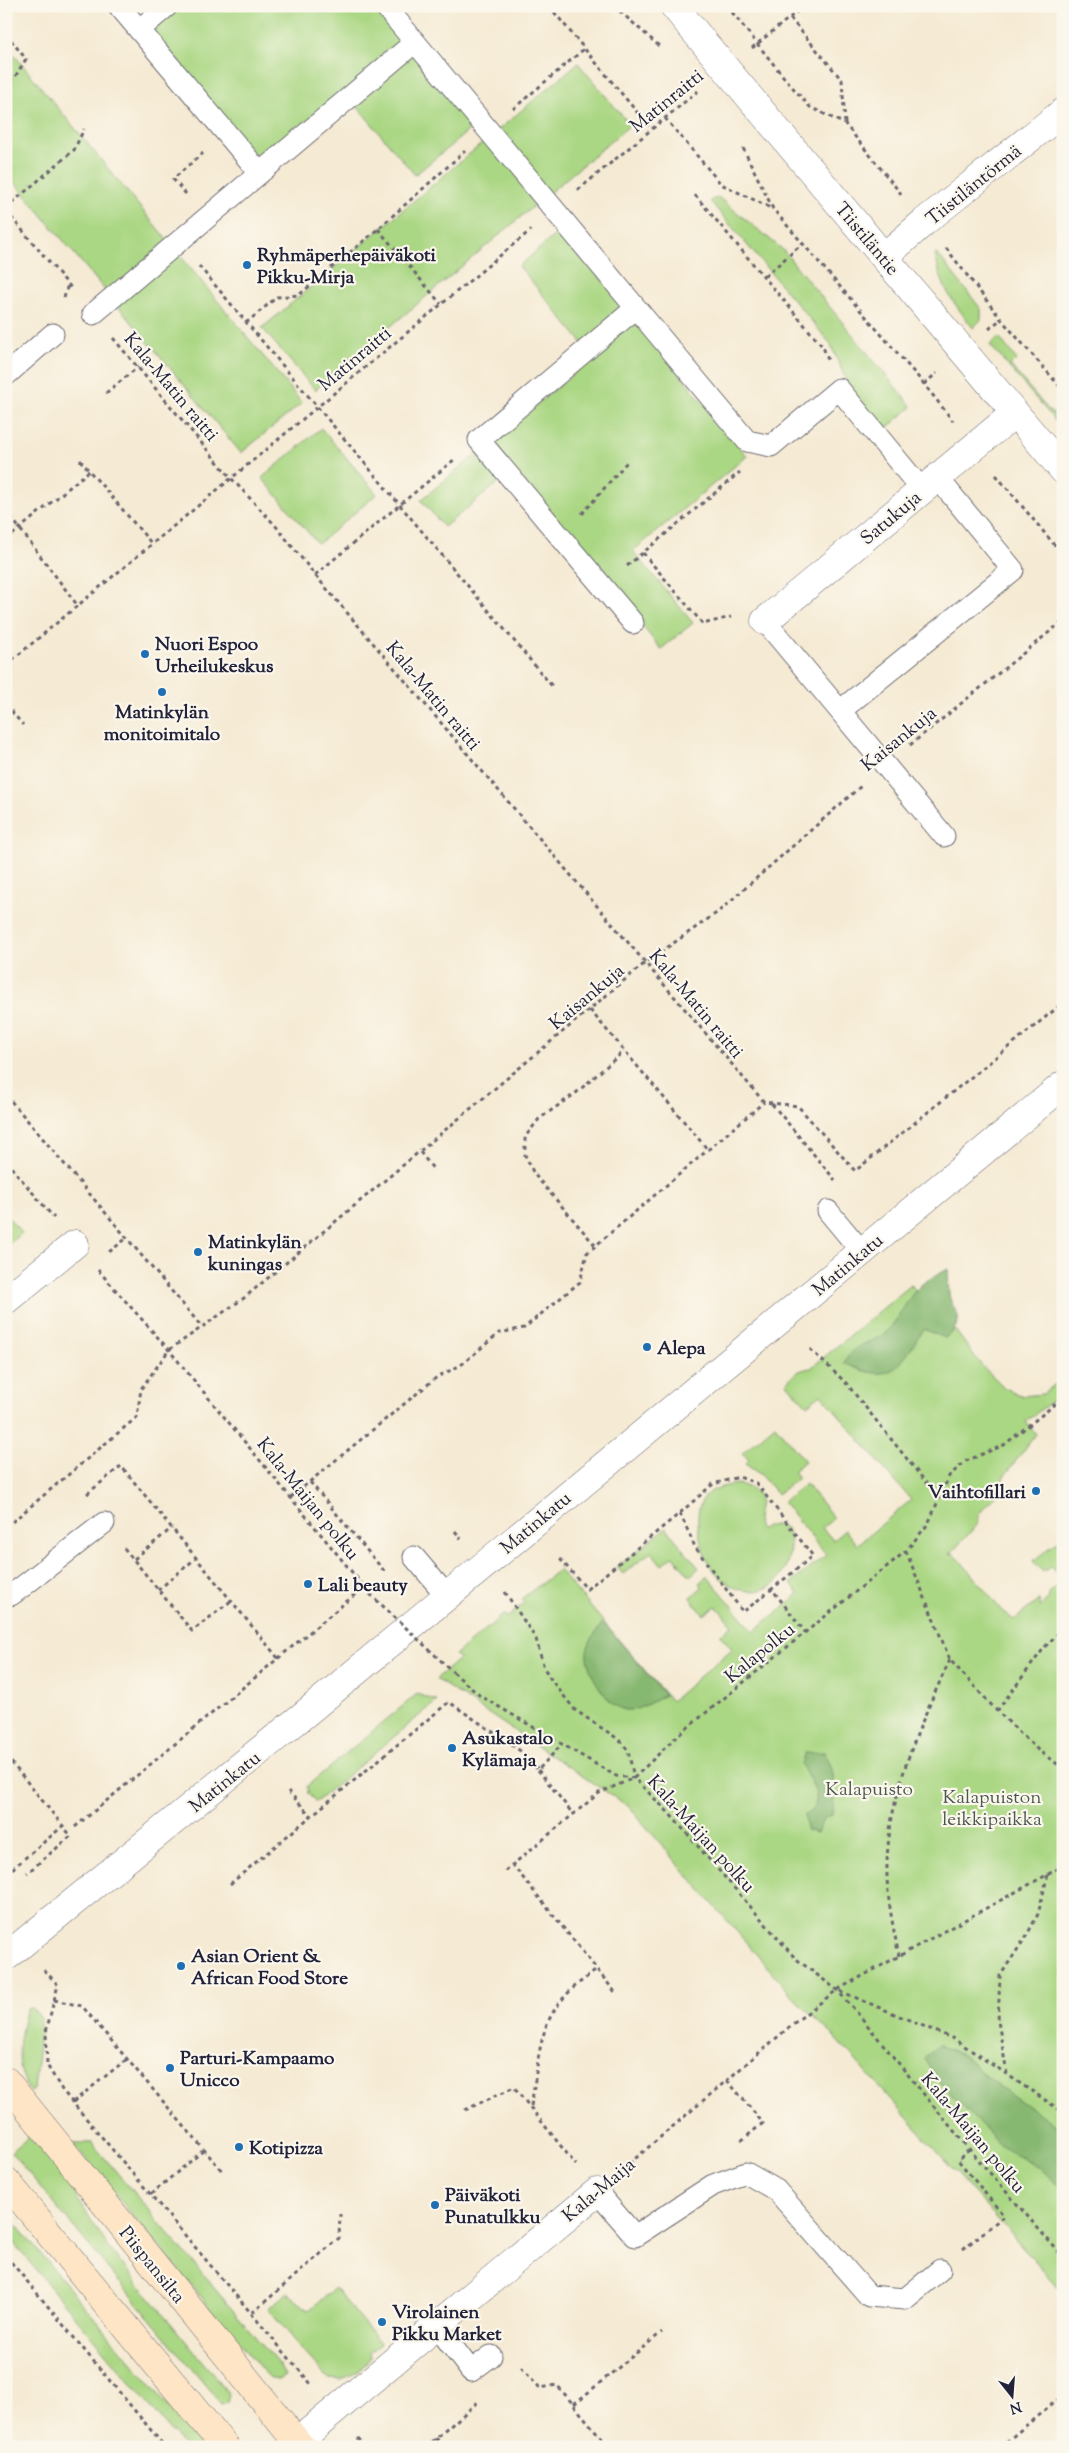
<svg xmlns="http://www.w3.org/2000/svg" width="1069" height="2453" viewBox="0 0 1069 2453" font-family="'Sorts Mill Goudy',serif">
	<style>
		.green { fill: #aad783; stroke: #667c5f }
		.forest { fill: #87b871; stroke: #546d56 }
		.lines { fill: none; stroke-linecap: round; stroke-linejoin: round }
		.service-casing { stroke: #6c6870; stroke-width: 23 }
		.minor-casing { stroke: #6c6870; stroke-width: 29 }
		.tertiary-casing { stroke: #6c6870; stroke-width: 29 }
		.secondary-casing { stroke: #6c6870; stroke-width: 29 }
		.path { stroke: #6c6870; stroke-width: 3; stroke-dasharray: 4 4; stroke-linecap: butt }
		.service { stroke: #fff; stroke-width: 21 }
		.minor { stroke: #fff; stroke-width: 28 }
		.tertiary { stroke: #fff; stroke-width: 28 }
		.secondary { stroke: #fde5c5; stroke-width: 28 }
		.tertiary-bridge-casing { stroke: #6c6870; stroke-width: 29; stroke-linecap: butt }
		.path-bridge { stroke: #6c6870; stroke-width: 3; stroke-dasharray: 4 4; stroke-linecap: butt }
		.tertiary-bridge { stroke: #fff; stroke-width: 28 }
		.poi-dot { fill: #1f6fb2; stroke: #fbf7ec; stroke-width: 2 }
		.labels { text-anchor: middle; stroke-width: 4.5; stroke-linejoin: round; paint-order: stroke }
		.street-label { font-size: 19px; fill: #22223b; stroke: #fbf7ec }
		.poi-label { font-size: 19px; font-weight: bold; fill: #22223b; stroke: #fbf7ec; text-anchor: start }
		.park-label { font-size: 19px; fill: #4b5851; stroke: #fbf7ec }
	</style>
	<rect width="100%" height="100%" fill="#fbf7ec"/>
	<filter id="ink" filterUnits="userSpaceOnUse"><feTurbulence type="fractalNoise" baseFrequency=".02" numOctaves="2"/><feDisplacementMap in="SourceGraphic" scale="10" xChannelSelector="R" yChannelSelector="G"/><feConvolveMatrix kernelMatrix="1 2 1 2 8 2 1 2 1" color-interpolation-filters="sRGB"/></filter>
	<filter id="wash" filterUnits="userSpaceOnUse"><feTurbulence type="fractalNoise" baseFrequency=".0096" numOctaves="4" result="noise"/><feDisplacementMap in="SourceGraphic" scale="20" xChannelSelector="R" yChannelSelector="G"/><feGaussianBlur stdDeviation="1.12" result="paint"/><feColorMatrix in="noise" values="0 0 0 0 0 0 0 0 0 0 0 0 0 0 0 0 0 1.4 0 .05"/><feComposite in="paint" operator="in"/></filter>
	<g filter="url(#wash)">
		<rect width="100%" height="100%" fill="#f5ead3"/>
		<path class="green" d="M 177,6 L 372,6 L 473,127 L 415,175 L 344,91 L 260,161 L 150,29 Z
			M 6,45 L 302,403 L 241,453 L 6,172 Z
			M 578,63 L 630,125 L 315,390 L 262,328 Z
			M 718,197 L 782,249 L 912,407 L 884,430 L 849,387 L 830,343 L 710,201 Z
			M 561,230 L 747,456 L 633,551 L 693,623 L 661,649 L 514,470 L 444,527 L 421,500 L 594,357 L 519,266 Z
			M 935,253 L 940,257 L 981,309 L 981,320 L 973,328 C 952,300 941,289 935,253 Z
			M 999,337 L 1017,360 L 1010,365 L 1052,414 L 1063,408 L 1063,430 L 990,345 Z
			M 321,428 L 377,494 L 318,544 L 262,478 Z
			M 6,1215 L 22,1233 L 6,1246 Z
			M 911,1285 L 951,1333 L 955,1330 L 982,1366 L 1005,1388 L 1023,1396 L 1043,1394 L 1063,1378 L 1063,1393 L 1026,1421 L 1036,1434 L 1003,1478 C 1004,1492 986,1505 978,1515 L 978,1524 L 950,1554 L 953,1553 L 959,1559 L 1002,1611 L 1014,1620 L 1039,1600 L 1040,1607 L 1049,1599 L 1048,1593 L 1062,1581 L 1051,1566 L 1043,1572 L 1033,1561 L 1063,1537 L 1063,2292 L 832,2034 L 796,2000 L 629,1807 L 436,1679 L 459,1659 L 455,1655 L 503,1615 L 508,1617 L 524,1603 L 521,1599 L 559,1570 L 671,1701 L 732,1649 L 720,1635 L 732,1625 L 716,1606 L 704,1615 L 690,1598 L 702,1587 L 699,1583 L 707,1576 L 754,1631 L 799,1594 L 791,1583 L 826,1555 L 783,1502 L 806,1484 L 834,1518 L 822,1528 L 833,1540 L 845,1530 L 857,1545 L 911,1500 L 821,1394 L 807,1405 L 786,1383 C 793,1374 800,1369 811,1368 Z
			M 775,1425 L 805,1461 L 793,1471 L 798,1478 L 777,1494 L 761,1475 L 745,1464 L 749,1460 L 742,1453 Z
			M 739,1484 C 774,1494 753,1506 758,1527 L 760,1529 C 766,1528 773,1524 779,1525 C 789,1527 790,1537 790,1546 C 787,1600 734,1606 708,1562 C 703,1553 701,1542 699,1533 C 694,1499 706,1487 739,1484 Z
			M 666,1528 L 699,1568 L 690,1576 L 673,1556 L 662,1565 L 651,1552 L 623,1574 L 617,1567 Z
			M 417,1694 L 437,1701 L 316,1802 L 308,1794 L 307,1786 Z
			M 31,2007 L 41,2018 L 41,2027 L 34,2089 L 30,2092 C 13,2067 19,2035 27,2008 Z
			M 31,2135 L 49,2154 L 109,2248 L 229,2394 L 227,2402 L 221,2404 L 11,2152 Z
			M 72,2143 L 92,2143 L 279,2365 L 285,2376 L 278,2380 L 269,2378 Z
			M 6,2213 L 203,2447 L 184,2447 L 6,2234 Z
			M 335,2288 L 381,2344 L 370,2352 L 371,2357 L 359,2371 L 341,2380 L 329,2379 L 306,2354 L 268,2308 L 287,2293 L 309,2310 Z"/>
		<path class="forest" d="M 948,1269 C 949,1277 948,1285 949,1293 C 951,1313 971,1316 945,1338 L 923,1329 C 899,1368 893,1386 844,1363 C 855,1340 870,1346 886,1332 C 900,1319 906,1298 921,1285 C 928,1279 939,1274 948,1269 Z
			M 603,1622 L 665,1695 C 653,1701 639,1711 626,1710 C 608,1708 585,1670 587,1652 C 588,1642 598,1630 603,1622 Z
			M 824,1752 C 837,1771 835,1793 832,1814 L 823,1819 L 817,1833 L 806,1830 L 805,1815 C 828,1802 810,1782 801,1764 L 805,1753 Z
			M 938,2045 L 963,2055 L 997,2085 L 1063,2130 L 1063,2190 L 1039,2167 L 1001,2146 L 941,2084 L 924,2059 Z"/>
	</g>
	<g filter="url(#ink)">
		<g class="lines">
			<defs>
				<path id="service" d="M 119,6 L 260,173
					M 385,6 L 636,308
					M 139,30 L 167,6
					M 93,314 L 415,42
					M 6,375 L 53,334
					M 765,621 L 840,711 L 1013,570 L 937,477
					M 633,623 L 479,440 L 636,308 L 747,441 L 771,446 L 839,389 L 922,490
					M 840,711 L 944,836
					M 828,1211 L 862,1252
					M 414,1557 L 447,1596
					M 6,1595 L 11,1595 L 22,1587 L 104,1523
					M 597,2192 L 635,2236 L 713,2185 L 746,2173 L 776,2190 L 869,2296 L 905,2299 L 940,2270
					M 436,2325 L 471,2371 L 491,2356"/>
				<path id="minor" d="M 884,257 L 924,222 L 1063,112
					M 765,621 L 1015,413
					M 6,1300 L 75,1244
					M 291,2447 L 597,2192"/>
				<path id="tertiary" d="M 674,6 L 691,27
					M 757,106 L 1063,470
					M 6,1957 L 306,1713 L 1063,1085"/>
				<path id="secondary" d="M 6,2081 L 301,2447
					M 6,2181 L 225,2447"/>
			</defs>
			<use href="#service" class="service-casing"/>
			<use href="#minor" class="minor-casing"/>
			<use href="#tertiary" class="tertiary-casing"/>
			<use href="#secondary" class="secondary-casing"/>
			<path class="path" d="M 549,6 L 651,129
				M 614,6 L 659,46
				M 6,13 L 14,6
				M 790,18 L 842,80 L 845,124
				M 6,34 L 26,59 L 15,77 L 6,84
				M 752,48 L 804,6
				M 787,81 L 810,107 L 845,124 L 902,195
				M 513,109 L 584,49
				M 665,118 L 721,184 L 773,209
				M 743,148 L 773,209 L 924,384 L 953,421
				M 578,190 L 698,91
				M 186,194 L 173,179 L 203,153
				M 695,195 L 823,347 L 828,360
				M 6,208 L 74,150 L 84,129
				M 6,211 L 72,289
				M 378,229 L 441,304
				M 946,248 L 1001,319 L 1063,390
				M 199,266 L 552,686
				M 765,276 L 802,244
				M 64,298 L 68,284
				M 246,323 L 277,297 L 299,295 L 378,229 L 465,151
				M 989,329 L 1001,319
				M 113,338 L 231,478 L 275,525 L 315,575 L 764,1102 L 798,1106 L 855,1171 L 1063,1003
				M 924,384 L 937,373
				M 106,393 L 138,367
				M 80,460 L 152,544
				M 996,475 L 1063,555
				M 582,514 L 627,462
				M 11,517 L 78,606
				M 6,540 L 89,471
				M 643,553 L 703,624 L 731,617
				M 627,566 L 740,472
				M 315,575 L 455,459
				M 6,665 L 531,230
				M 6,705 L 23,725
				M 910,745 L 1063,621
				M 590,1010 L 708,1150
				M 6,1095 L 202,1327
				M 772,1104 L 835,1180
				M 420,1152 L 434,1170
				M 6,1161 L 54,1218
				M 595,1245 L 534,1174 L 525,1155 L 525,1137 L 539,1119 L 576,1093 L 624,1051
				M 109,1252 L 127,1238
				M 98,1270 L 169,1350 L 370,1594
				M 810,1349 L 846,1383 L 940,1500
				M 310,1482 L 385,1572
				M 87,1494 L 121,1466 L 278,1658
				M 291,1497 L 437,1377 L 461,1365 L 499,1333 L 524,1328 L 580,1282 L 587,1253 L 764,1102
				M 680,1513 L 713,1484 L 739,1477 L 756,1483 L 813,1556 L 772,1589
				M 6,1527 L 137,1417 L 141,1389 L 169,1350 L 244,1298 L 645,963 L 718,912 L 861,786
				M 455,1531 L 461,1539
				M 124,1548 L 192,1631 L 231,1601
				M 906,1551 L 950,1660 L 997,1711 L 1039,1751 L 1063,1768
				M 134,1559 L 172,1528
				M 560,1559 L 587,1589 L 680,1513 L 695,1547 L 743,1612 L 772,1589 L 805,1632
				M 158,1590 L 196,1558
				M 505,1592 L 536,1639 L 544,1668 L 552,1681 L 575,1710 L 618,1739 L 628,1750 L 634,1778
				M 453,1672 L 479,1695 L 616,1776 L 634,1778 L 669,1813 L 795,1958 L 837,1990 L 855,2010 L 963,2142 L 1063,2257
				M 997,1711 L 1044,1648 L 1063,1628
				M 6,1756 L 63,1826
				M 538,1770 L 573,1814
				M 288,1791 L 311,1816 L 449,1702 L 522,1752 L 538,1770 L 562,1744
				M 75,1827 L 364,1587
				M 512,1864 L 615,1992
				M 505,1871 L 599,1793 L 634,1778 L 676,1737 L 906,1551 L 928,1524 L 949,1476 L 966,1461 L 1004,1445 L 1063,1398
				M 6,1874 L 63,1826 L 71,1836 L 27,1873
				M 230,1884 L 311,1816
				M 899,1956 C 894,1931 888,1904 887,1877 C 885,1801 918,1728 950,1660
				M 44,1970 L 58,1985 L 46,2032 L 47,2065 L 62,2090 L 311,2384
				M 840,1991 L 954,2039 L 1063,2112
				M 54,2000 L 82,2006 L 223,2172
				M 1007,2074 L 998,2021 L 1000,1976 L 1027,1935 L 1038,1914 L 1048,1874
				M 727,2080 L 763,2123 L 741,2141
				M 73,2102 L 127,2059
				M 531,2106 C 542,2041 537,2009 597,1970
				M 465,2110 L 514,2087 L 576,2165
				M 623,2169 L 794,2023 L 837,1990 L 1063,1866
				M 151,2194 L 204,2150
				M 963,2249 L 1004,2216 L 958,2160 L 970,2149
				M 6,2256 L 165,2447
				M 252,2313 L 339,2238 L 340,2214
				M 521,2367 L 540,2388 L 557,2385 L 609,2447
				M 574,2404 L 662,2332
				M 358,2438 L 366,2447
				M 436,2438 L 443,2447
				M 426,2447 L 478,2402
				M 1000,2447 L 1063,2395
				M 1054,2447 L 1063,2439"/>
			<use href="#service" class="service"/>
			<use href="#minor" class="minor"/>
			<use href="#tertiary" class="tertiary"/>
			<use href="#secondary" class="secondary"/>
			<defs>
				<path id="tertiary-bridge" d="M 691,27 L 757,106"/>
			</defs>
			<use href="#tertiary-bridge" class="tertiary-bridge-casing"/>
			<path class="path-bridge" d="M 727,6 L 787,81
				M 370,1594 L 453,1672"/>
			<use href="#tertiary-bridge" class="tertiary-bridge"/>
		</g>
	</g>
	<g class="poi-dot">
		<circle cx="247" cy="265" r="5"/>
		<circle cx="145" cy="654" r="5"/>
		<circle cx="162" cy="692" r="5"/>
		<circle cx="198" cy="1252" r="5"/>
		<circle cx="647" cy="1347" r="5"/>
		<circle cx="1036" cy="1491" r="5"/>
		<circle cx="308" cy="1584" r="5"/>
		<circle cx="452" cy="1748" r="5"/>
		<circle cx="181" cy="1966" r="5"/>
		<circle cx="170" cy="2068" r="5"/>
		<circle cx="239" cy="2147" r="5"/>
		<circle cx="435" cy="2205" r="5"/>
		<circle cx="382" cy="2322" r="5"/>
	</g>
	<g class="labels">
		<g class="street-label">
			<text transform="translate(666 100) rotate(-39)" y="7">Matinraitti</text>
			<text transform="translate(973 184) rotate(-39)" y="7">Tiistiläntörmä</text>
			<text transform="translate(868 238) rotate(50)" y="7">Tiistiläntie</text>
			<text transform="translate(354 358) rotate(-40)" y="7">Matinraitti</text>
			<text transform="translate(172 386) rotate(50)" y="7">Kala-Matin raitti</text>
			<text transform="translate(890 517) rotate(-40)" y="7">Satukuja</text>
			<text transform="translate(434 695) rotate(50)" y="7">Kala-Matin raitti</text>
			<text transform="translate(898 738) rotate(-39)" y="7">Kaisankuja</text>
			<text transform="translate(586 996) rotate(-40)" y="7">Kaisankuja</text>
			<text transform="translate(697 1003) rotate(50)" y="7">Kala-Matin raitti</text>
			<text transform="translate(847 1264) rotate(-40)" y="7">Matinkatu</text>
			<text transform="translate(309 1498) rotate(51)" y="7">Kala-Maijan polku</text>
			<text transform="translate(535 1522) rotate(-40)" y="7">Matinkatu</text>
			<text transform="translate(759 1652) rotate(-39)" y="7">Kalapolku</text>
			<text transform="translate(224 1781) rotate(-39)" y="7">Matinkatu</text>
			<text transform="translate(702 1833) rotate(48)" y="7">Kala-Maijan polku</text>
			<text transform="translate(974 2132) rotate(50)" y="7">Kala-Maijan polku</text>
			<text transform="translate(598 2189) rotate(-40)" y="7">Kala-Maija</text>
			<text transform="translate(153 2264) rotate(51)" y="7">Piispansilta</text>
		</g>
		<g class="poi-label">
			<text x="257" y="261">Ryhmäperhepäiväkoti<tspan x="257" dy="22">Pikku-Mirja</tspan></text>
			<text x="155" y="650">Nuori Espoo<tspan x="155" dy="22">Urheilukeskus</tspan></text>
			<text x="162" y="718" text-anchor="middle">Matinkylän<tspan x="162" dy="22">monitoimitalo</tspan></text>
			<text x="208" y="1248">Matinkylän<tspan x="208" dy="22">kuningas</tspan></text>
			<text x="657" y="1354">Alepa</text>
			<text x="1026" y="1498" text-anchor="end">Vaihtofillari</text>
			<text x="318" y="1591">Lali beauty</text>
			<text x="462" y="1744">Asukastalo<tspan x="462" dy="22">Kylämaja</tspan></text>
			<text x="191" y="1962">Asian Orient &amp;<tspan x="191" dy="22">African Food Store</tspan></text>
			<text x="180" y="2064">Parturi-Kampaamo<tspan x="180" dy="22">Unicco</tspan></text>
			<text x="249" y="2154">Kotipizza</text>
			<text x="445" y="2201">Päiväkoti<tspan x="445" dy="22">Punatulkku</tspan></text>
			<text x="392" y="2318">Virolainen<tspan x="392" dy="22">Pikku Market</tspan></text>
		</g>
		<g class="park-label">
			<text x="869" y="1795">Kalapuisto</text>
			<text x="992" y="1803">Kalapuiston<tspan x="992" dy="22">leikkipaikka</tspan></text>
		</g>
	</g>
	<rect width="1069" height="2453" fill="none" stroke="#fbf7ec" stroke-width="25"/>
	<g transform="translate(1012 2396) rotate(163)" stroke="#fbf7ec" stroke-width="4" paint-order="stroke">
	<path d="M0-4L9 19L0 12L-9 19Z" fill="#22223b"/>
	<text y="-8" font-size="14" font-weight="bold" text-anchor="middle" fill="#22223b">N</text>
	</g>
</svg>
